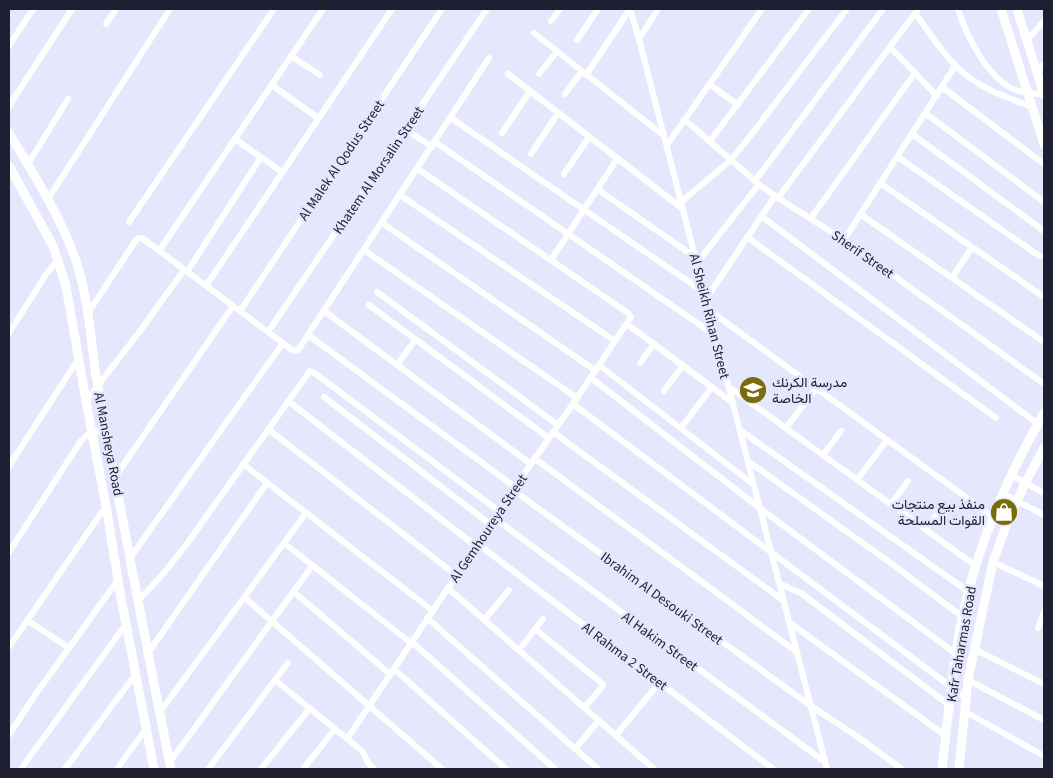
<svg xmlns="http://www.w3.org/2000/svg" width="1053" height="778" viewBox="0 0 1053 778" font-family="'Source Sans 3',Vazirmatn,sans-serif">
	<style>
		.lines { fill: none; stroke-linecap: round; stroke-linejoin: round }
		.street { stroke: #fff; stroke-width: 6 }
		.secondary { stroke: #fff; stroke-width: 9 }
		.labels { text-anchor: middle; stroke-width: 5; stroke-linejoin: round; paint-order: stroke }
		.street-label { font-size: 14px; fill: #1e1f32; stroke: #e5e7fc }
		.poi-label { font-size: 14px; fill: #1e1f32; stroke: #e5e7fc; text-anchor: start }
	</style>
	<rect width="100%" height="100%" fill="#e5e7fc"/>
	<g class="lines">
		<path class="street" d="M 630,9 L 639,39 L 827,769
			M 958,9 C 966,35 987,77 1013,89 C 1023,93 1034,94 1044,94
			M 915,13 C 934,39 950,67 979,84 C 995,94 1014,100 1032,107
			M 551,21 L 560,9
			M 106,24 L 116,9
			M 534,33 L 664,136
			M 639,39 L 658,9
			M 577,40 L 598,9
			M 1027,40 L 1044,21
			M 9,46 L 33,9
			M 890,47 L 937,96
			M 291,56 L 320,75
			M 1037,72 L 1044,64
			M 508,74 L 683,209
			M 539,74 L 557,51
			M 586,75 L 630,9
			M 709,84 L 738,105
			M 272,85 L 318,118
			M 942,87 L 1044,164
			M 565,94 L 582,71
			M 9,106 L 72,9
			M 925,113 L 1044,202
			M 451,118 L 705,293
			M 684,119 L 755,181 L 775,196 L 844,240 L 1044,384
			M 405,129 L 432,147
			M 502,133 L 530,91
			M 912,134 L 1044,231
			M 235,139 L 282,172
			M 710,141 L 809,9
			M 435,142 L 716,336
			M 667,145 L 762,9
			M 531,154 L 558,113
			M 898,157 L 1035,253 L 1040,256 L 1044,256
			M 28,164 L 68,99
			M 564,174 L 589,137
			M 755,181 L 883,9
			M 880,183 L 1044,297
			M 597,189 L 695,257
			M 400,195 L 615,341
			M 778,198 L 918,9
			M 48,199 L 170,9
			M 681,202 L 731,160 L 751,135 L 847,9
			M 860,214 L 1044,342
			M 761,216 L 1038,424
			M 811,218 L 915,73
			M 129,222 L 274,9
			M 382,223 L 596,371
			M 747,237 L 996,418
			M 844,240 L 955,66
			M 364,250 L 577,398
			M 159,251 L 323,9
			M 551,260 L 617,159
			M 697,263 L 759,184
			M 187,272 L 261,157
			M 952,278 L 972,247
			M 206,286 L 392,9
			M 377,292 L 558,425
			M 706,299 L 775,196
			M 369,305 L 549,438
			M 709,310 L 993,517
			M 240,311 L 442,9
			M 324,311 L 531,464
			M 88,313 L 136,240 L 139,238 L 142,238 L 292,350 L 296,351 L 298,350 L 489,58
			M 627,324 L 733,403
			M 268,332 L 487,9
			M 9,333 L 47,273 L 58,260
			M 308,335 L 515,487
			M 640,363 L 654,344
			M 397,365 L 415,340
			M 599,365 L 754,485
			M 591,378 L 761,509 L 956,654
			M 729,387 L 976,566
			M 664,391 L 683,365
			M 324,397 L 490,524
			M 86,401 L 140,331 L 184,270
			M 288,401 L 476,546
			M 573,404 L 966,698
			M 681,428 L 712,387
			M 786,428 L 816,388
			M 268,429 L 456,575
			M 740,430 L 969,592
			M 553,432 L 784,601
			M 823,455 L 841,431
			M 534,458 L 797,652
			M 748,461 L 892,564 L 963,617
			M 243,464 L 433,611
			M 9,466 L 79,358
			M 1011,475 L 1044,493
			M 115,477 L 233,306
			M 857,480 L 887,440
			M 513,490 L 811,706 L 855,735 L 902,769
			M 1002,493 L 1044,515
			M 891,504 L 908,481
			M 494,518 L 825,762
			M 926,530 L 942,507
			M 284,543 L 411,643
			M 478,544 L 773,769
			M 9,552 L 81,441 L 87,435 L 105,428
			M 130,558 L 283,343
			M 993,562 L 1044,586
			M 780,584 L 801,593 L 949,705
			M 448,588 L 654,769
			M 294,592 L 390,674
			M 244,597 L 442,769
			M 138,601 L 163,574 L 186,545 L 310,371 L 313,372 L 499,511
			M 427,618 L 598,769
			M 27,620 L 69,648
			M 484,620 L 509,590
			M 790,623 L 946,736
			M 1038,628 L 1044,612
			M 535,629 L 603,684 L 602,687 L 584,708
			M 412,642 L 555,769
			M 9,647 L 106,506
			M 974,649 L 1044,684
			M 519,650 L 543,619
			M 148,653 L 267,483
			M 394,669 L 506,769
			M 275,680 L 362,751 L 369,764 L 374,769
			M 968,680 L 1044,720
			M 964,711 L 1044,756
			M 160,712 L 306,513
			M 9,735 L 33,698 L 118,580
			M 616,735 L 659,683
			M 347,739 L 531,464 L 577,398 L 631,317 L 628,313 L 418,169
			M 575,749 L 599,720
			M 170,762 L 312,566
			M 21,769 L 126,624
			M 65,769 L 135,675
			M 117,769 L 146,729
			M 208,769 L 288,663
			M 261,769 L 310,708
			M 303,769 L 335,729"/>
		<path class="secondary" d="M 1001,9 L 1044,144
			M 1017,9 L 1044,95
			M 9,133 C 32,172 57,210 73,253 C 91,299 90,350 100,398 C 123,522 146,646 171,769
			M 9,166 L 53,246 L 66,286 L 86,401 L 106,506 L 121,598 L 154,769
			M 942,769 C 948,719 952,668 962,618 C 977,546 1007,477 1044,413
			M 959,769 L 968,680 L 993,562 L 1007,523 L 1017,501 L 1025,483 L 1044,448"/>
	</g>
	<defs>
		<symbol id="school-disc" viewBox="-11 -11 22 22"><circle r="9.5" fill="#7a6d09" stroke="#e5e7fc"/><path d="M0-5L7-2L0 1L-7-2ZM-4 1L0 2.5L4 1V4Q0 6-4 4Z" fill="#fff"/></symbol>
		<symbol id="shop-disc" viewBox="-11 -11 22 22"><circle r="9.5" fill="#7a6d09" stroke="#e5e7fc"/><path d="M-5-2.5h2.3a2.7 3.5 0 0 1 5.4 0H5L5.5 6h-11ZM-1.5-2.5h3a1.5 2.3 0 0 0-3 0Z" fill="#fff"/></symbol>
	</defs>
	<g fill-rule="evenodd">
		<use href="#school-disc" x="737" y="374" width="32" height="32"/>
		<use href="#shop-disc" x="988" y="496" width="32" height="32"/>
	</g>
	<g class="labels">
		<g class="street-label">
			<text transform="translate(341 160) rotate(-56)" y="5">Al Malek Al Qodus Street</text>
			<text transform="translate(378 170) rotate(-56)" y="5">Khatem Al Morsalin Street</text>
			<text transform="translate(863 254) rotate(35)" y="5">Sherif Street</text>
			<text transform="translate(710 316) rotate(76)" y="5">Al Sheikh Rihan Street</text>
			<text transform="translate(109 444) rotate(79)" y="5">Al Mansheya Road</text>
			<text transform="translate(488 528) rotate(-56)" y="5">Al Gemhoureya Street</text>
			<text transform="translate(662 598) rotate(36)" y="5">Ibrahim Al Desouki Street</text>
			<text transform="translate(660 641) rotate(36)" y="5">Al Hakim Street</text>
			<text transform="translate(961 644) rotate(-80)" y="5">Kafr Taharmas Road</text>
			<text transform="translate(625 656) rotate(37)" y="5">Al Rahma 2 Street</text>
		</g>
		<g class="poi-label">
			<text x="772" y="387">مدرسة الكرنك<tspan x="772" dy="16">الخاصة</tspan></text>
			<text x="985" y="509" text-anchor="end">منفذ بيع منتجات<tspan x="985" dy="16">القوات المسلحة</tspan></text>
		</g>
	</g>
	<rect width="1053" height="778" fill="none" stroke="#1e1f32" stroke-width="20"/>
</svg>
